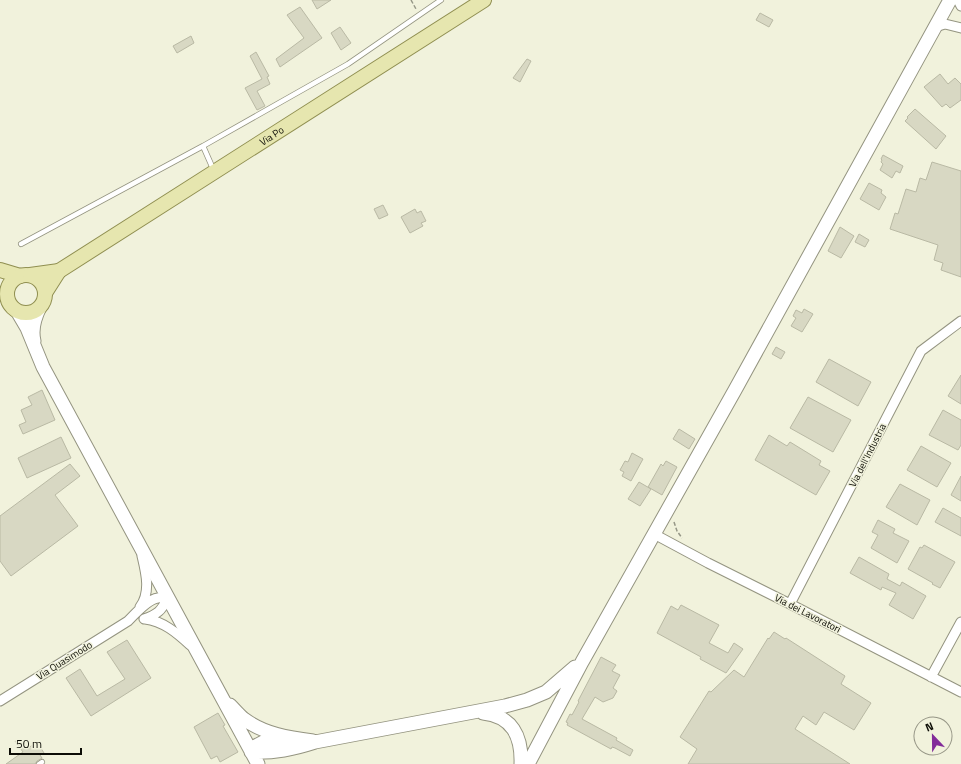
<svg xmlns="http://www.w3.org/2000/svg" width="961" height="764" viewBox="0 0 961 764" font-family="'Titillium Web',sans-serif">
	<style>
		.building { fill: #d8d8c3; stroke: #b9b9a4 }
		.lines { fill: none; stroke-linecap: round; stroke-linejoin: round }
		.lane-casing { stroke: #949480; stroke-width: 6 }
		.street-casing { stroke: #949480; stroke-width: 11 }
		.secondary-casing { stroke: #949480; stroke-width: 15 }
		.primary-casing { stroke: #908f51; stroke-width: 16 }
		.path { stroke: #969787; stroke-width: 1.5; stroke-dasharray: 4 2; stroke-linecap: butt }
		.lane { stroke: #fff; stroke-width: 4.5 }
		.street { stroke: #fff; stroke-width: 9 }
		.secondary { stroke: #fff; stroke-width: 13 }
		.primary { stroke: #e6e6af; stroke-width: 14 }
		.labels { text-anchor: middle; stroke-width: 3; stroke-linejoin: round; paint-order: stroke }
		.street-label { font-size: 10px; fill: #0d0d06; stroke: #f1f2dc }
	</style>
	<rect width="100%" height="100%" fill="#f1f2dc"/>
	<path class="building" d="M 312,0 L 331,0 L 317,9 Z
		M 300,7 L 322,38 L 280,67 L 276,59 L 304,38 L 287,15 Z
		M 760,13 L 773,20 L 769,27 L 756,20 Z
		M 340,27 L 351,43 L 341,50 L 331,33 Z
		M 191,36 L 194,43 L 177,53 L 173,46 Z
		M 256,52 L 269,76 L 267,77 L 270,84 L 257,91 L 265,106 L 257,110 L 245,88 L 262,79 L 250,56 Z
		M 527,59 L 531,61 L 520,82 L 513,78 Z
		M 940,74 L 948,84 L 955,78 L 961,84 L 961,100 L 950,108 L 946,104 L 942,107 L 924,87 Z
		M 915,109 L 946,136 L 936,149 L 905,121 L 908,118 L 907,117 Z
		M 883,155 L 903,166 L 900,173 L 896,171 L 892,178 L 880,170 L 883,164 L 881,162 L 882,160 L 881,159 Z
		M 932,162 L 961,171 L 961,277 L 941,270 L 943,263 L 934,260 L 938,245 L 890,229 L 895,213 L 898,214 L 906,189 L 916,192 L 920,178 L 926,180 Z
		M 869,183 L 882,190 L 881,193 L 886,197 L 879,210 L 860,199 Z
		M 383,205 L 388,215 L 379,219 L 374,209 Z
		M 415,209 L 417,213 L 421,211 L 426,221 L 421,223 L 423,226 L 410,233 L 401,217 Z
		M 840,227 L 854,236 L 841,258 L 828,251 Z
		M 859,234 L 869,240 L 865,247 L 855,242 Z
		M 804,309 L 813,314 L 802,332 L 791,326 L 796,318 L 793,316 L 796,310 L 802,313 Z
		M 776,347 L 785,352 L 781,359 L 772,354 Z
		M 829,359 L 871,382 L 858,406 L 816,382 Z
		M 961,375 L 961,404 L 948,396 Z
		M 42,390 L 55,420 L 23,434 L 19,425 L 26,422 L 21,410 L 32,405 L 28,397 Z
		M 808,397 L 851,420 L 833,452 L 790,428 Z
		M 943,410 L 961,420 L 961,445 L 958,450 L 929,435 Z
		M 679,429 L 695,439 L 689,449 L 673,439 Z
		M 769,435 L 787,446 L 790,442 L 821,461 L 819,465 L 830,471 L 816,495 L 755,460 Z
		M 61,437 L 71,458 L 27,478 L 18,458 Z
		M 921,446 L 951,463 L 937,487 L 907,470 Z
		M 632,453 L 643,459 L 631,481 L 622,476 L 624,472 L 620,470 L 625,461 L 628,462 Z
		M 666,461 L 677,467 L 662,495 L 648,487 L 661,464 L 663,466 Z
		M 70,464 L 80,476 L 55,495 L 78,526 L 11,576 L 0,561 L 0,516 Z
		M 961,476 L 961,501 L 951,495 Z
		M 639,482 L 651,489 L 640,506 L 628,499 Z
		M 900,484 L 930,500 L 917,525 L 886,507 Z
		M 943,508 L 961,518 L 961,536 L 935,522 Z
		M 878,520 L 895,529 L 893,533 L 909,541 L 897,563 L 871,548 L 878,535 L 872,532 Z
		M 924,545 L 955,562 L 940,588 L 932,584 L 933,583 L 908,569 L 920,547 L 922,548 Z
		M 859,557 L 889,574 L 887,579 L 900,586 L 902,582 L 926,596 L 913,619 L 889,605 L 896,593 L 882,587 L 881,590 L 850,573 Z
		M 681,605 L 719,625 L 709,643 L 728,653 L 734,643 L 743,649 L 726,673 L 700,659 L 701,657 L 657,633 L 671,606 L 678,610 Z
		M 774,632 L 785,639 L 786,638 L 845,676 L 841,684 L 871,703 L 854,730 L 824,712 L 816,725 L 803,716 L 795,729 L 850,764 L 688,764 L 697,749 L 680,737 L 709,691 L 711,692 L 734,670 L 744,677 L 768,638 L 769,639 Z
		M 127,640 L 151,678 L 91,716 L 66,678 L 80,669 L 97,696 L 125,679 L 107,652 Z
		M 601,657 L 616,665 L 612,671 L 620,675 L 613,688 L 617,691 L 613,698 L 603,702 L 595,697 L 582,719 L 617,738 L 616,740 L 633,750 L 630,756 L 615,748 L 612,747 L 611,749 L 567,725 L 568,723 L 566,722 L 570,714 L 572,715 L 579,702 L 578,701 Z
		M 218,713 L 225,725 L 223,726 L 238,752 L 220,762 L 217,756 L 211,759 L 194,727 Z
		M 15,741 L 28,748 L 37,742 L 44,753 L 40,755 L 42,758 L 37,761 L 35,764 L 6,764 L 23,752 Z"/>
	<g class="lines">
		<defs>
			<path id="lane" d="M 214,171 L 203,146 L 348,64 L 441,0
				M 21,244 L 203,146
				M 39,764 L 42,762"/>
			<path id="street" d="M 958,0 L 961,6
				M 935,27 L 945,24 L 961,28
				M 654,534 L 708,563 L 790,604 L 961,692
				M 790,604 L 921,351 L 961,321
				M 140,607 C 151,592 146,573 142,556
				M 145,619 C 163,621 177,633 190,645
				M 931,677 L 961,622
				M 0,701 L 128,621 C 135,614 148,599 158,598 C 161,597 165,598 168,598 C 161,611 158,614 144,619"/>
			<path id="secondary" d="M 17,311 L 27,328 L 43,367 L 258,764
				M 34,341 C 31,329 35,317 40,307
				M 230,705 C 235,710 239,715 244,719 C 264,734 289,738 313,741
				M 483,713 C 512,716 522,736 521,764
				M 250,749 L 269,739 L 283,737
				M 251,752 C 275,753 293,749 315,742 L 505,706 L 527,700 L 546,692 L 575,667
				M 528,764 L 582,662 L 735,390 L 950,0"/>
			<g id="primary">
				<path d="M 0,270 L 20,276"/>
				<path id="s1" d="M 59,271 L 484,0"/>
				<circle cx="26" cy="294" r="19"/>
				<path d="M 30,275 L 59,271 L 45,293"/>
			</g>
		</defs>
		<use href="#lane" class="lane-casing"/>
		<use href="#street" class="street-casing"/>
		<use href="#secondary" class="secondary-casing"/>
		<use href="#primary" class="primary-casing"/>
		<path class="path" d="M 411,0 L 416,9
			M 674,522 L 677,531 L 682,538"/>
		<use href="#lane" class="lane"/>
		<use href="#street" class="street"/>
		<use href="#secondary" class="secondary"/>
		<use href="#primary" class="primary"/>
	</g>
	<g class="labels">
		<g class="street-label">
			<text dy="4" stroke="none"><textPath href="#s1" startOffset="252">Via Po</textPath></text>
			<text transform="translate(867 455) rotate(-63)" y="4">Via dell'Industria</text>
			<text transform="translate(808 613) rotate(27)" y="4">Via dei Lavoratori</text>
			<text transform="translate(64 660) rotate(-32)" y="4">Via Quasimodo</text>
		</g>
	</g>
	<g transform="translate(933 736) rotate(338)"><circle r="19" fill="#f1f2dc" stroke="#969686"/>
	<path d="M0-3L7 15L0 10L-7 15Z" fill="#822b99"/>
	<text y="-6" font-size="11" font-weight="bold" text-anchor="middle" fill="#0d0d06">N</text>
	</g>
	<path d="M10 748v6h71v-6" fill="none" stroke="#0d0d06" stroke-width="2"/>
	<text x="16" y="748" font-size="12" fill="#0d0d06" stroke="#f1f2dc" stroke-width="3" paint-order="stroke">50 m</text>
</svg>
